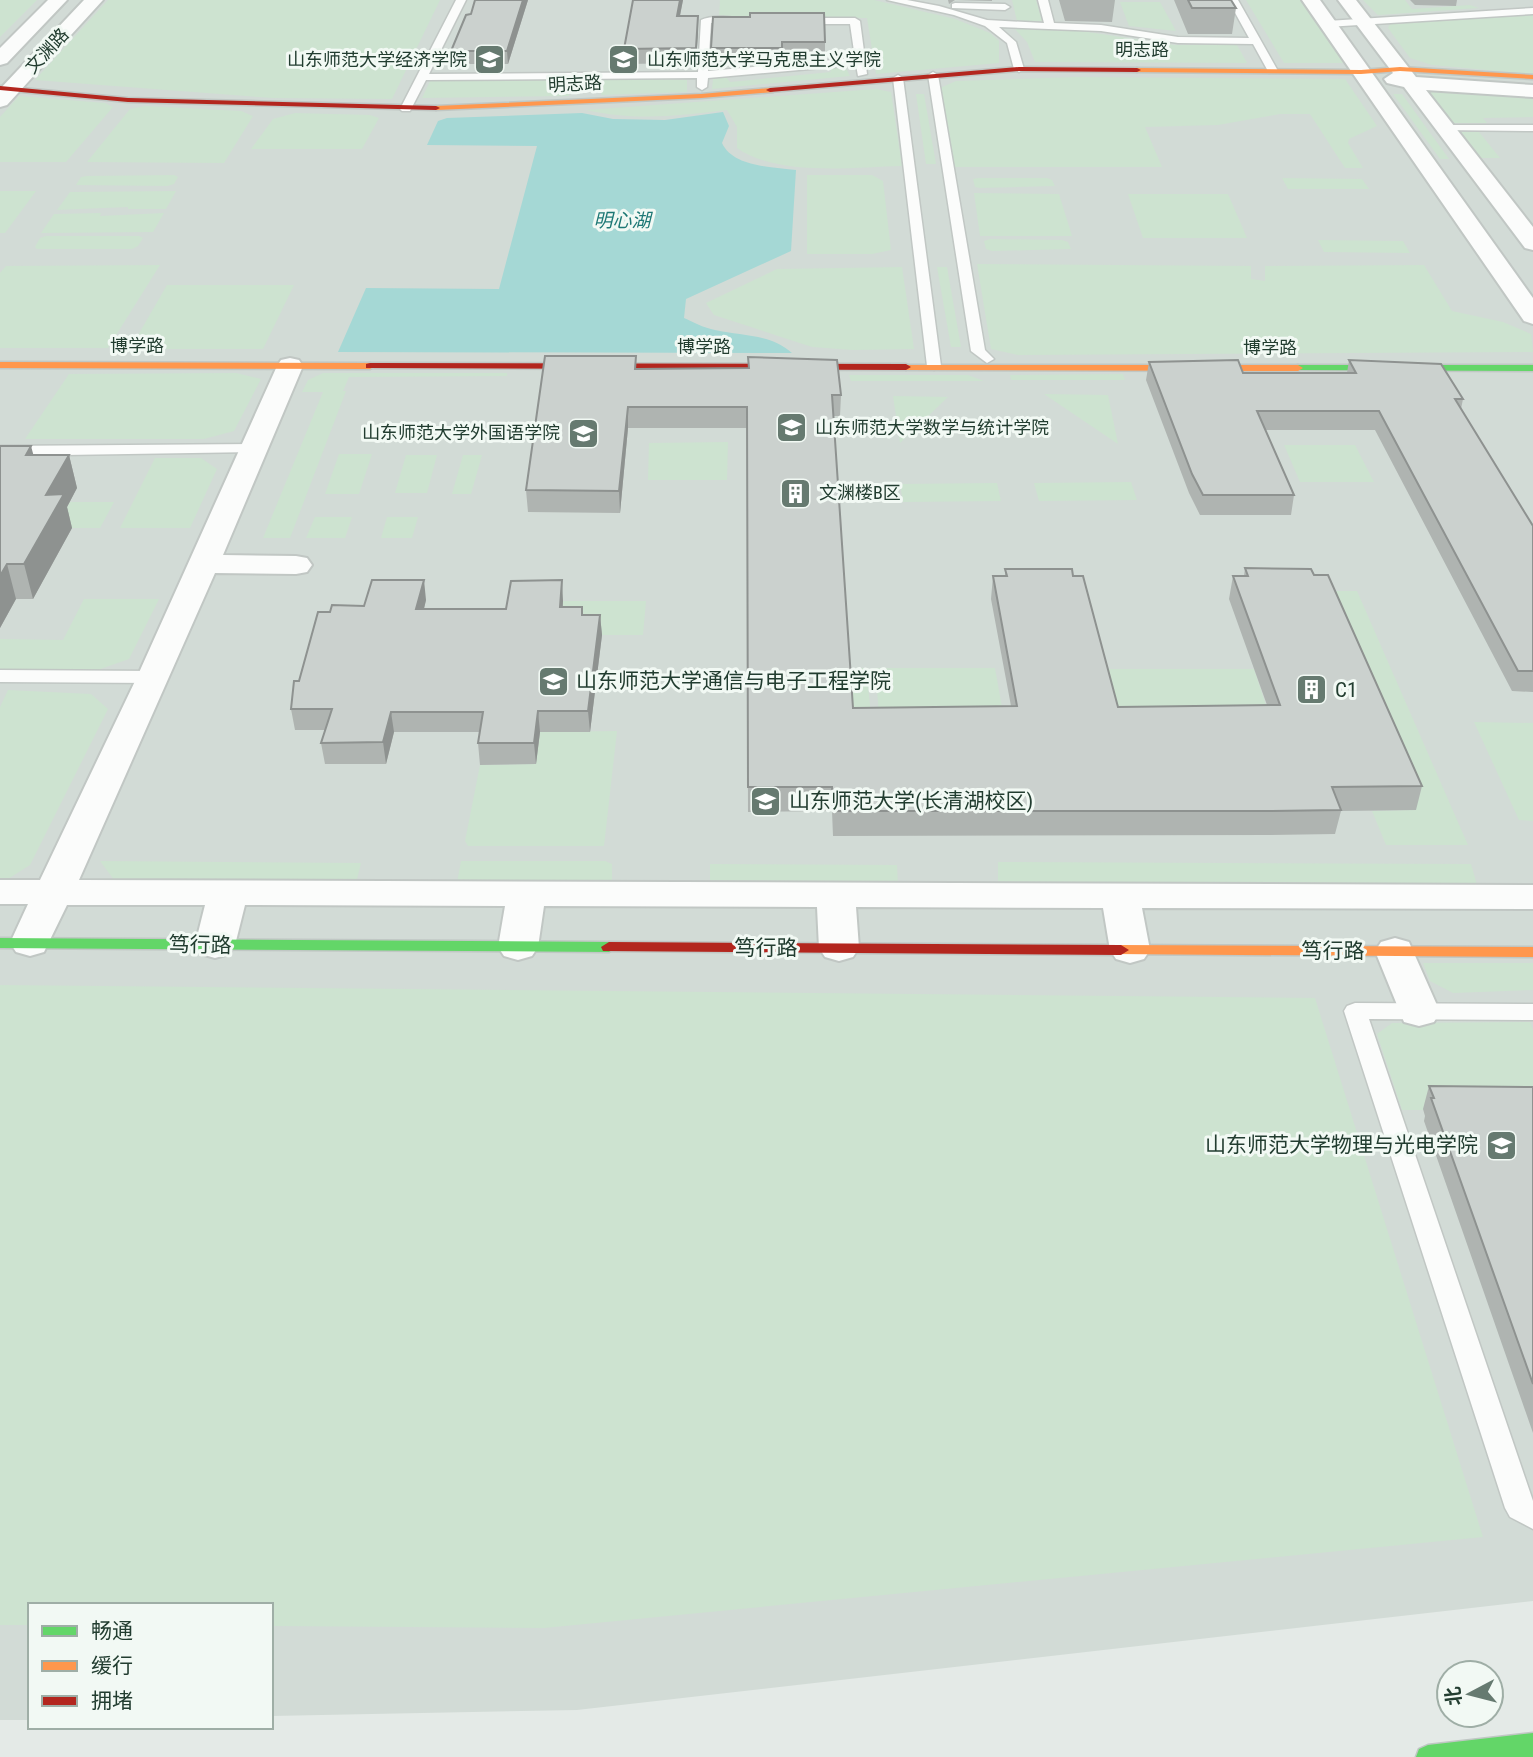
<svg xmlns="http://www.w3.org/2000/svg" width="1533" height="1757" viewBox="0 0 1533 1757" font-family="'Roboto Condensed','Noto Sans SC',sans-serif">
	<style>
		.built { fill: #d2dbd6 }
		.green { fill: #cde3d0 }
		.water { fill: #a5d8d5 }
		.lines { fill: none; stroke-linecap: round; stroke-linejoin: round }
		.lane-casing { stroke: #c1c7c4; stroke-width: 3 }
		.street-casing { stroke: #c1c7c4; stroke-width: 4 }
		.fast-casing { stroke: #c0c7c4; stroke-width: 3 }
		.slow-casing { stroke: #c0c7c4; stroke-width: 3 }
		.jam-casing { stroke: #c0c7c4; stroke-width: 3 }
		.lane { fill: #fbfcfb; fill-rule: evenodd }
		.street { fill: #fbfcfb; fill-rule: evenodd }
		.fast { fill: #63d668; fill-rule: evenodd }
		.slow { fill: #ff974d; fill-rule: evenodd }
		.jam { fill: #b3261e; fill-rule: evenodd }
		.wall { fill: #afb4b1 }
		.shaded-wall { fill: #8e9290 }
		.building { fill: #cbd1ce; stroke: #8e9290; stroke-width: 2 }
		.labels { text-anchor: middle; stroke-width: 6; stroke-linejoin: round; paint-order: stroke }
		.far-street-label { font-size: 18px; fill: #223d30; stroke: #f2f9f4 }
		.far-poi-label { font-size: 18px; fill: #223d30; stroke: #f2f9f4; text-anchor: start }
		.far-water-label { font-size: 19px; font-style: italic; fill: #1d7875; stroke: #f2f9f4 }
		.poi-label { font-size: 21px; fill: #223d30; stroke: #f2f9f4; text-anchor: start }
		.street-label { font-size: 21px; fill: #223d30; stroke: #f2f9f4 }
	</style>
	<rect width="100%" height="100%" fill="#e4eae7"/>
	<path class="built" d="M 0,0 L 1533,0 L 1533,1601 L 577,1710 L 271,1716 L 271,1605 L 30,1605 L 30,1720 L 0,1720 Z"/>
	<path class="green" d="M 0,0 L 37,0 L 0,37 Z
		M 108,0 L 440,0 L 392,99 L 272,98 L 35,80 Z
		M 720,0 L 874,0 L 955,19 L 990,33 L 999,41 L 999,63 L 876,74 L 867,18 L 719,17 Z
		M 1012,0 L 1036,0 L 1042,21 L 1017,21 Z
		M 1246,0 L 1308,0 L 1355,63 L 1284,63 Z
		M 1363,0 L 1405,0 L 1412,9 L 1470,5 L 1479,8 L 1378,15 Z
		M 1120,2 L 1160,2 L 1176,31 L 1129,26 Z
		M 1533,15 L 1533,74 L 1432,65 L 1410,58 L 1388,28 L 1390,24 Z
		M 1014,28 L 1081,31 L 1174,45 L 1237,45 L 1247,63 L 1035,62 L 1027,42 Z
		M 845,66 L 850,76 L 712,89 L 713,79 L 726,77 L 730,82 L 831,72 L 829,67 Z
		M 1077,77 L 1345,79 L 1377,126 L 1349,139 L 1348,143 L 1363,168 L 1345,168 L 1310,114 L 1280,114 L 1218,125 L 1145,127 L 1162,167 L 955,167 L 940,88 L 956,81 Z
		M 569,78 L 569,96 L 422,98 L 431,79 Z
		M 604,79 L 687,80 L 687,92 L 601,95 Z
		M 876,89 L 891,92 L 902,166 C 853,167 778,177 737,148 L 737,127 L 727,110 C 677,116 636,121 586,110 Z
		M 1434,89 L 1533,96 L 1533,117 L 1483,118 L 1487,123 L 1449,123 L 1425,93 Z
		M 916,94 L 924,94 L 936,164 L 926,164 Z
		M 1393,94 L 1402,94 L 1449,159 L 1440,159 Z
		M 19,96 L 105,103 L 113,107 L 66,162 L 0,162 L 0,117 Z
		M 145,106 L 241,111 L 253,116 L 224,163 L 87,162 L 130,109 Z
		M 295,113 L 370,115 L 379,118 L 362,149 L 251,149 L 273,119 Z
		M 1456,132 L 1479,132 L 1500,158 L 1476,158 Z
		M 174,175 L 178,177 L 174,184 L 167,186 L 76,185 L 81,177 L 87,176 Z
		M 807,175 L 872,175 L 883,181 L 891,250 L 872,254 L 807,254 Z
		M 978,178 L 1047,178 L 1052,180 L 1055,186 L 980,188 L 975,187 L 973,179 Z
		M 1282,178 L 1362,179 L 1369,189 L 1288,189 Z
		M 0,191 L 36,191 L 5,233 L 0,233 Z
		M 176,191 L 166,209 L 128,209 L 128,207 L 57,210 L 70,192 Z
		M 974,193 L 1059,194 L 1072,236 L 980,236 Z
		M 1128,194 L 1228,194 L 1247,238 L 1143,238 Z
		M 101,213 L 100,216 L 164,213 L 153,232 L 41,233 L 54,214 Z
		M 46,236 L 139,236 L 143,238 L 138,246 L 132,249 L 37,249 L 35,247 L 40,238 Z
		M 990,239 L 1062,240 L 1068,242 L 1071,249 L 992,251 L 986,249 L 984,241 Z
		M 1318,240 L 1403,241 L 1410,253 L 1324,252 Z
		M 977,264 L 1251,266 L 1251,279 L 1265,281 L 1265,266 L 1424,265 L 1452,311 L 1503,322 L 1531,334 L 1533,352 L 1018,355 L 991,349 Z
		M 160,265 L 108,348 L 0,348 L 0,273 L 6,266 Z
		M 902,267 L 914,349 L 853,350 L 812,347 L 714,315 L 706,303 L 777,269 Z
		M 937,267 L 947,267 L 961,347 L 951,347 Z
		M 167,285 L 294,285 L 263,349 L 130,349 Z
		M 236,373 L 261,379 L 234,431 L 204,439 L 25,439 L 69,374 Z
		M 323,373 L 507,373 L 507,376 L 349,377 L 343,391 L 346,391 L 290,538 L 263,538 L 323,392 L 302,392 L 308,380 Z
		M 1123,374 L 1125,380 L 1011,380 L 1010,375 Z
		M 849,375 L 968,375 L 984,381 L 851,381 Z
		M 1044,394 L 1108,395 L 1118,444 Z
		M 893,396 L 948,397 L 900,443 Z
		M 728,442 L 727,480 L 648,480 L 649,443 Z
		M 1284,445 L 1355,445 L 1374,482 L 1300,482 Z
		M 339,454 L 372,454 L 359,494 L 325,494 Z
		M 406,455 L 437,455 L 427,493 L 395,493 Z
		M 463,455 L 482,455 L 471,494 L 452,494 Z
		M 155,458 L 201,458 L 217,469 L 190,528 L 120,528 Z
		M 1131,482 L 1137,500 L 1039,501 L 1034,483 Z
		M 997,483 L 1001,501 L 903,502 L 900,484 Z
		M 70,502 L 114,502 L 100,528 L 55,528 Z
		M 315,517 L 352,517 L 345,538 L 306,538 Z
		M 387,517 L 418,517 L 412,538 L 381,538 Z
		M 1307,591 L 1357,591 L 1468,845 L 1386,845 L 1372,811 L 1415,810 Z
		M 84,599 L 159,599 L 129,659 L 92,672 L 0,671 L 0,639 L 63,640 Z
		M 563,601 L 646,601 L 643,635 L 583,635 L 561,628 Z
		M 847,668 L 866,668 L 876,760 L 854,761 Z
		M 875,668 L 995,668 L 1005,724 L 880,725 Z
		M 1100,669 L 1254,669 L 1283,757 L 1124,757 Z
		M 8,690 L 91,694 L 108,709 L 30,865 L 0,884 L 0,707 Z
		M 1474,722 L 1533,723 L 1533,821 L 1519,820 Z
		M 617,731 L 604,846 L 468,846 L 465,841 L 480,765 L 535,764 L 540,732 Z
		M 100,861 L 361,863 L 355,887 L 115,881 Z
		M 461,861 L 605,861 L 612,864 L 612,885 L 456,888 Z
		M 998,862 L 1471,864 L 1477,885 L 998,886 Z
		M 710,864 L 897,865 L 898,886 L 710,888 Z
		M 1423,963 L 1533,963 L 1533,990 L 1453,993 L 1430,981 Z
		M 0,985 L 1315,998 L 1483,1537 L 544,1628 L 271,1626 L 271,1605 L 30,1605 L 30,1625 L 0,1625 Z
		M 1530,1022 L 1533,1030 L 1533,1110 L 1402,1110 L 1377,1034 L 1392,1023 Z"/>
	<path class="water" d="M 723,112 L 729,126 L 722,143 C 733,167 772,167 796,170 L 791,251 L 686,299 L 684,318 C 693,322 704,328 715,330 C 742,336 771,334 792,353 L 338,352 L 366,288 L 499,289 L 537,146 L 427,145 L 438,121 L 447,118 L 582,113 L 613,119 L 665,120 Z"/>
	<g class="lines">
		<defs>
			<path id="lane" d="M 456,0 L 466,0 L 429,74 L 698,72 L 701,20 C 711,15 735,16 745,21 L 740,24 L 711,23 L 708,71 L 855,58 L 850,24 L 797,24 L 792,21 L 797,18 L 855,18 L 860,21 L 867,74 L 858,76 L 856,65 L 708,78 L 707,87 L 702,90 L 697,87 L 697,78 L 426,80 L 410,111 L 402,111 L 400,109 Z
				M 887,0 L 907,0 L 939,6 L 987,20 L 1044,23 L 1038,0 L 1048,0 L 1054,23 L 1101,25 L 1178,37 L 1249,38 L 1228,0 L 1238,0 L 1278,71 L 1269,73 L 1253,44 L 1178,43 L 1101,31 L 999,27 L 1016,42 L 1024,69 L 1019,72 L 1014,69 L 1007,43 L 985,26 L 954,15 Z
				M 955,3 L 1005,4 L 1010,7 L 1005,10 L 952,8 L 952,4 Z
				M 1533,8 L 1533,14 L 1327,27 L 1322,24 L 1327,21 Z
				M 933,72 L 938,75 L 985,350 L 994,359 L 987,363 L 971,351 L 928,75 Z
				M 898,75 L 903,78 L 941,366 L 934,370 L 927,366 L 893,78 Z
				M 1445,125 L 1533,125 L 1533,131 L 1441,130 L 1441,126 Z
				M 254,444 L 259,446 L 262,449 L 259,452 L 0,456 L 0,446 Z
				M 0,670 L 154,671 L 163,677 L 154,683 L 0,682 Z
				M 1355,1003 L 1533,1004 L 1533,1020 L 1369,1019 L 1533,1501 L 1533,1529 L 1510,1517 L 1505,1508 L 1344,1011 L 1347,1006 Z"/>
			<path id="street" d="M 48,0 L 67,0 L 7,63 L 0,65 L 0,48 Z
				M 84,0 L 103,0 L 7,105 L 0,107 L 0,89 Z
				M 1302,0 L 1320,0 L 1533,298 L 1533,324 L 1524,321 Z
				M 1338,0 L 1356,0 L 1416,77 L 1533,85 L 1533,97 L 1426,90 L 1533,227 L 1533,250 L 1525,248 L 1404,87 L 1387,83 L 1384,79 L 1393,73 Z
				M 290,358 L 299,360 L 303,366 L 223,555 L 296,556 L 307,558 L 312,565 L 307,572 L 296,574 L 215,573 L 79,880 L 1533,885 L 1533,909 L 1142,908 L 1150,950 L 1144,959 L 1130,963 L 1116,959 L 1110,950 L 1103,908 L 856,907 L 859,948 L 853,957 L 839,961 L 825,957 L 819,948 L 817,907 L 544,906 L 538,947 L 532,956 L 518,960 L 504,956 L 498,947 L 505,906 L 245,905 L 235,945 L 229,954 L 215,958 L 201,954 L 195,945 L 205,905 L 67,905 L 44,952 L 30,956 L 16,952 L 10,943 L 28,904 L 0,904 L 0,880 L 40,880 L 137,677 L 277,366 L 281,360 Z
				M 1395,938 L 1409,942 L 1440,1012 L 1434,1022 L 1419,1026 L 1404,1022 L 1375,951 L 1381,942 Z"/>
			<path id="fast" d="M 1298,365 L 1533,365 L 1533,371 L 1294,370 L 1294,366 Z
				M 0,938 L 609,942 L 617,947 L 609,952 L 0,948 Z
				M 1533,1733 L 1533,1757 L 1416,1757 L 1419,1749 L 1428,1745 Z"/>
			<path id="slow" d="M 1400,67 L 1533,75 L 1533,79 L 1400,71 L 1361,74 L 1137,72 L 1133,70 L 1137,68 L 1361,70 Z
				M 770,88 L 773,92 L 701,98 L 436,110 L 432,108 L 436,106 L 701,94 Z
				M 0,362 L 370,363 L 375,366 L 370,369 L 0,368 Z
				M 902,365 L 1298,365 L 1303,368 L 1298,371 L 906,370 L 901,367 Z
				M 1121,945 L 1533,947 L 1533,957 L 1115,954 L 1113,950 L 1115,946 Z"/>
			<path id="jam" d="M 1019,67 L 1137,68 L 1141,70 L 1137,72 L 1019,71 L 770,92 L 766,90 L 770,88 Z
				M 0,86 L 128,98 L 436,106 L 440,108 L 436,110 L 128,102 L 0,90 Z
				M 370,363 L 906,364 L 911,367 L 906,370 L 366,368 L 366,364 Z
				M 609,942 L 1121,945 L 1129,950 L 1121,955 L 603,951 L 601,947 Z"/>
		</defs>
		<use href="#lane" class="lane-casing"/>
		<use href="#street" class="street-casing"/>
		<use href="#fast" class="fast-casing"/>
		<use href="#slow" class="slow-casing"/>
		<use href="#jam" class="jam-casing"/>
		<use href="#lane" class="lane"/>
		<use href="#street" class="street"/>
		<use href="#fast" class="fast"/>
		<use href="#slow" class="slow"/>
		<use href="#jam" class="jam"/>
	</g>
	<path class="wall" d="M 475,0 L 528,0 L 508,64 L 453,64 L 451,51 L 471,14 Z
		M 633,0 L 683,0 L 680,16 L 698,16 L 696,63 L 624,64 L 624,49 Z
		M 948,0 L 992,0 L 992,1 L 955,0 L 949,4 Z
		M 1059,0 L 1115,0 L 1112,22 L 1065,21 Z
		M 1174,0 L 1231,0 L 1236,8 L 1232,34 L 1188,34 Z
		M 1410,0 L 1457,0 L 1456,6 L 1415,5 Z
		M 713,17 L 825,42 L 825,56 L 782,56 L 782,62 L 711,62 Z
		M 748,357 L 841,395 L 840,416 L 833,416 L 853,708 L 1011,706 L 991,599 L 993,576 L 1005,576 L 1005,569 L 1073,576 L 1118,707 L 1267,705 L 1229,599 L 1233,576 L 1244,576 L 1245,568 L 1422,786 L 1416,810 L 1341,811 L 1335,834 L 1267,835 L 833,836 L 832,811 L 748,812 L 747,428 L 628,428 L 620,513 L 528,512 L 526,490 L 637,369 L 748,368 Z
		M 1349,360 L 1463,399 L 1461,409 L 1533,526 L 1533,692 L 1512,691 L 1375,430 L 1265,430 L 1294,495 L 1291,515 L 1200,515 L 1189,493 L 1146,380 L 1149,362 L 1243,373 L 1347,373 Z
		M 0,446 L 34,455 L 69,455 L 77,488 L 67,507 L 72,528 L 33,599 L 16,599 L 0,628 Z
		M 426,600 L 424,609 L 506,609 L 563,601 L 563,607 L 582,607 L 583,615 L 600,615 L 602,635 L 590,732 L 540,732 L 536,764 L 480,765 L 478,743 L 480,732 L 394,732 L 386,764 L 325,764 L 321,743 L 325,730 L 295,730 L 291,709 L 299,681 L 330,612 L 364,606 Z
		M 1429,1086 L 1533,1087 L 1533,1433 L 1424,1121 L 1425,1116 L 1423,1109 Z"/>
	<path class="shaded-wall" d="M 523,0 L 528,0 L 508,64 L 507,51 Z
		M 680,0 L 683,0 L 677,30 L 677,16 Z
		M 698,16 L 698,30 L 696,63 L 696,48 Z
		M 628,407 L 628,428 L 620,513 L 619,491 Z
		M 31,446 L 40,479 L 26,455 Z
		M 69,455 L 77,488 L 67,507 L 72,528 L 33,599 L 24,564 L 46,495 Z
		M 7,564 L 16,599 L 0,628 L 0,576 Z
		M 424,580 L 426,600 L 419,629 L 416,609 Z
		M 562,580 L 563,601 L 561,628 L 560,607 Z
		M 600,615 L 602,635 L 590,732 L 588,711 Z
		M 538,711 L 540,732 L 536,764 L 534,743 Z
		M 391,712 L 394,732 L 386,764 L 383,742 Z"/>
	<path class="building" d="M 475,0 L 523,0 L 507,51 L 451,51 L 466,15 L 471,14 Z
		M 633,0 L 680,0 L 677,16 L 698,16 L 696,48 L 624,49 Z
		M 1188,0 L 1231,0 L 1236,8 L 1192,8 Z
		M 750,13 L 824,13 L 825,42 L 782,42 L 782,48 L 711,48 L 713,17 L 750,17 Z
		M 545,356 L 636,356 L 635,369 L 749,368 L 748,357 L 837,360 L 841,395 L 832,395 L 853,708 L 1017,706 L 993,576 L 1007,576 L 1005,569 L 1072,569 L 1073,576 L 1083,576 L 1118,707 L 1280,705 L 1233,576 L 1248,576 L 1245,568 L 1311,569 L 1314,575 L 1328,575 L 1422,786 L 1332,787 L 1341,810 L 1272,811 L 834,811 L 832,787 L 748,787 L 747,407 L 628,407 L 619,491 L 526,490 Z
		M 1238,360 L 1243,373 L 1356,373 L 1349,360 L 1441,364 L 1463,399 L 1455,399 L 1533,526 L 1533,671 L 1518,671 L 1379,411 L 1257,411 L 1294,495 L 1203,495 L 1192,474 L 1149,362 Z
		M 0,446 L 31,446 L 26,455 L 69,455 L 46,495 L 64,494 L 24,564 L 7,564 L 0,576 Z
		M 372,580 L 424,580 L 416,609 L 506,609 L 511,581 L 562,580 L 560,607 L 582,607 L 582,615 L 600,615 L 588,711 L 538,711 L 534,743 L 478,743 L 483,712 L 391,712 L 383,742 L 321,743 L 332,709 L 291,709 L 294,681 L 299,681 L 318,612 L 330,612 L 332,605 L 364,606 Z
		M 1429,1086 L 1533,1087 L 1533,1384 L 1431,1098 L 1434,1098 Z"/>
	<defs>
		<symbol id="university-square" viewBox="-11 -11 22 22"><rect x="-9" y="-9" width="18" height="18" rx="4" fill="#667a70" stroke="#f2f9f4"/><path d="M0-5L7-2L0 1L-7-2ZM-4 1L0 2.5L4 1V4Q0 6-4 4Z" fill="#fff"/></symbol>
		<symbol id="building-square" viewBox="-11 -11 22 22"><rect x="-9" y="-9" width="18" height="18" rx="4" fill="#667a70" stroke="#f2f9f4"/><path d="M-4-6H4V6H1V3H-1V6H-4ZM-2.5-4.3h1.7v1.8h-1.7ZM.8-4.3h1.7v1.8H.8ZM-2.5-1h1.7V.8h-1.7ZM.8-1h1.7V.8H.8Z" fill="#fff"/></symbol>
	</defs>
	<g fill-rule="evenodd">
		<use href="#university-square" x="472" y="42" width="35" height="35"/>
		<use href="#university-square" x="606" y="42" width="35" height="35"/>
		<use href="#university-square" x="774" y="410" width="35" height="35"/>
		<use href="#university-square" x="566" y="416" width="35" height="35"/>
		<use href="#building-square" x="778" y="476" width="35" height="35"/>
		<use href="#university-square" x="536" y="664" width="35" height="35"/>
		<use href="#building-square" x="1294" y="672" width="35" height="35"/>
		<use href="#university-square" x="748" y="784" width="35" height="35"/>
		<use href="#university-square" x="1484" y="1128" width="35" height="35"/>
	</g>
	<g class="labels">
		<g class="far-street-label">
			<text x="1142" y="56">明志路</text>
			<text transform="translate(47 51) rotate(-47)" y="6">文渊路</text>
			<text transform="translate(575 84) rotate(-3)" y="6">明志路</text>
			<text x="137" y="352">博学路</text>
			<text x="704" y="353">博学路</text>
			<text x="1270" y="354">博学路</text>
		</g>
		<g class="far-poi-label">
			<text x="467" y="66" text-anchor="end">山东师范大学经济学院</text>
			<text x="647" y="66">山东师范大学马克思主义学院</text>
			<text x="815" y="434">山东师范大学数学与统计学院</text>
			<text x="560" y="439" text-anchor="end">山东师范大学外国语学院</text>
			<text x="819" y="499">文渊楼B区</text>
		</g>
		<g class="far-water-label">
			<text x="622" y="227">明心湖</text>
		</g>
		<g class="poi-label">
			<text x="576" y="688">山东师范大学通信与电子工程学院</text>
			<text x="1335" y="697">C1</text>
			<text x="789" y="808">山东师范大学(长清湖校区)</text>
			<text x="1478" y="1152" text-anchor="end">山东师范大学物理与光电学院</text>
		</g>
		<g class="street-label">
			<text transform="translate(200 945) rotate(1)" y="7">笃行路</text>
			<text x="766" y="955">笃行路</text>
			<text x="1333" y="958">笃行路</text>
		</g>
	</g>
	<rect x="28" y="1603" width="245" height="126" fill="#f2f9f4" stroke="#9faea6" stroke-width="2"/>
	<rect x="42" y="1626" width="35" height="10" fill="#63d668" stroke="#9faea6" stroke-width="2"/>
	<text x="91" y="1638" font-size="21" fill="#223d30">畅通</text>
	<rect x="42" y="1661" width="35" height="10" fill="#ff974d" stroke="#9faea6" stroke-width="2"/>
	<text x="91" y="1673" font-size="21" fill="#223d30">缓行</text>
	<rect x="42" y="1696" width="35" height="10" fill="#b3261e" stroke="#9faea6" stroke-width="2"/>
	<text x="91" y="1708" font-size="21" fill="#223d30">拥堵</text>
	<g transform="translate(1470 1694) rotate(263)"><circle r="33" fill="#f2f9f4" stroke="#9faea6" stroke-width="2"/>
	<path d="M0-5L12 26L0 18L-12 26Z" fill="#667a70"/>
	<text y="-10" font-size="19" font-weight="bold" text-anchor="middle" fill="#223d30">北</text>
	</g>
</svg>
